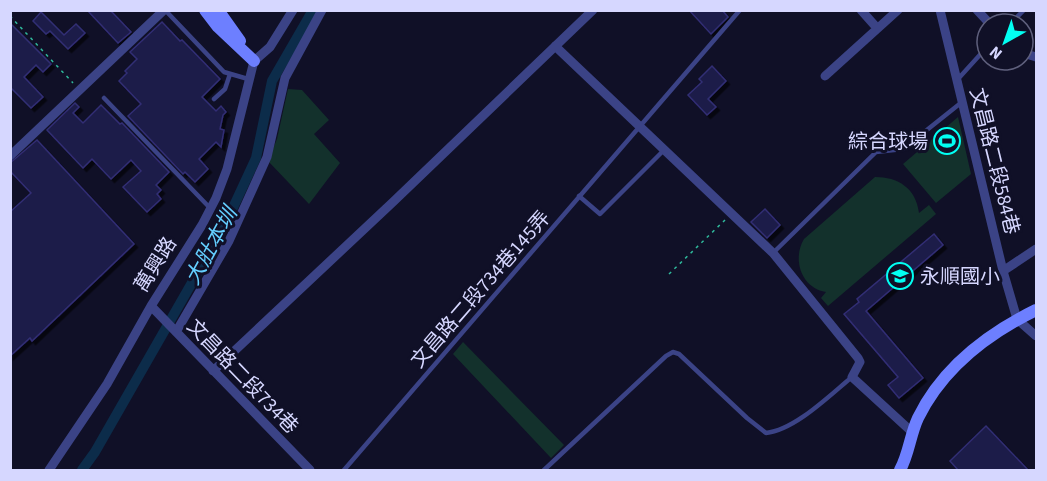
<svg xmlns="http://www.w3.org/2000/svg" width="1047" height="481" viewBox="0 0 1047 481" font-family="'Source Sans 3','Noto Sans TC',sans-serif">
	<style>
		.green { fill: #13312c }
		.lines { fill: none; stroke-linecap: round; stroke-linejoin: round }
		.canal { stroke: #0c2c4a; stroke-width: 10 }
		.building { fill: #1e1c48; stroke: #312e74; stroke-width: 1.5; filter: url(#shadow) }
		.path { stroke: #2fba9c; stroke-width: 1.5; stroke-dasharray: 3 4.5; stroke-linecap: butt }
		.lane { stroke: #3b4386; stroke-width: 4.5 }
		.street { stroke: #3b4386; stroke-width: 9 }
		.secondary { stroke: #6d7fff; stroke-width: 12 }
		.labels { text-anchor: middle; stroke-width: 6; stroke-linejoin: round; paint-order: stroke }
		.poi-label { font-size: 20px; fill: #d6d7ff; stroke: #101027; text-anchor: end }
		.street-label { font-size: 20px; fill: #d6d7ff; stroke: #101027 }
		.water-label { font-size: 21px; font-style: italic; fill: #64cfff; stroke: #101027 }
	</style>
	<defs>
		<filter id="shadow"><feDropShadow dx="3.5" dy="3.5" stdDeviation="0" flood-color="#0009"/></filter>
	</defs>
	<rect width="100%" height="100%" fill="#101027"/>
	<path class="green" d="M 288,89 L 302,90 L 329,120 L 314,134 L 340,163 L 309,204 L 268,161 L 277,139 Z
		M 958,117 L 971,174 L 936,203 L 903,164 Z
		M 875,177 C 898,177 916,188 919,213 L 929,205 L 936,214 L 828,306 L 821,298 L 826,292 C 801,288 792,259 804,239 Z
		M 463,342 L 564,445 L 551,458 L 453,354 Z"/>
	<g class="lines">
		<path class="canal" d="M 82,470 L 95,452 L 225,225 L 256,158 L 272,81 L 313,10"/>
	</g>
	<path class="building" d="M 87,10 L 110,10 L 131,32 L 118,43 Z
		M 689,10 L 722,10 L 728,17 L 711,34 Z
		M 41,12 L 64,35 L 76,24 L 85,33 L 68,49 L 50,31 L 46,34 L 33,21 Z
		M 162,22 L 180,41 L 182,40 L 220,79 L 202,97 L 216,111 L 221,106 L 226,112 L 223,115 L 220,129 L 224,130 L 221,147 L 216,142 L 199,159 L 208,169 L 195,182 L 185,172 L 183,174 L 128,116 L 141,104 L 119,81 L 127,73 L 125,71 L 137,59 L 130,52 Z
		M 10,23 L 51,64 L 43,72 L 36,65 L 24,77 L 43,97 L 31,108 L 10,87 Z
		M 712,66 L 726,81 L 708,99 L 716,107 L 707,115 L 688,95 L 702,82 L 699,79 Z
		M 75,103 L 79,107 L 73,113 L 83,123 L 101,105 L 120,124 L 122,123 L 169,172 L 156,185 L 161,190 L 157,194 L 161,199 L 147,212 L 123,187 L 141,171 L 131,160 L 111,179 L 92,159 L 83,168 L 47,130 Z
		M 37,140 L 134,244 L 32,341 L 30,338 L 10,356 L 10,212 L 31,193 L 10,171 L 10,163 Z
		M 765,209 L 780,225 L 767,238 L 751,222 Z
		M 934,234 L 943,245 L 866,311 L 923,378 L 899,398 L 888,385 L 898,377 L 844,314 L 859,302 L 857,299 Z
		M 986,426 L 1029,471 L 959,471 L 950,461 Z"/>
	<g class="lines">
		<path class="path" d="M 10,16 L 73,83
			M 669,274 L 725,220"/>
		<path class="lane" d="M 165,10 L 224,72 L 248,79
			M 1010,24 L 1024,10
			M 958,79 L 987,47
			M 104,98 L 210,208
			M 214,99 L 225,89 L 230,74
			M 579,196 L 600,214 L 664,150
			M 774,252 L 876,152 L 903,149 L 962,102
			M 344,470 L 740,10
			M 544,470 L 666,356 L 673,352 L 679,354 L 747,418 L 766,433 C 795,430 830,395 852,377"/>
		<path class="street" d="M 861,10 L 877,28
			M 940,10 L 1003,271 L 1017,319 L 1036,336
			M 977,10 L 990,24
			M 555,46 L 773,253 L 858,358 L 860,362 L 852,377 L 912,432
			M 1023,53 L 1036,57
			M 825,76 L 898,10
			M 10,156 L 164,10
			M 1003,271 L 1036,249
			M 151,306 L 310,470
			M 176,332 L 229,241 L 267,157 L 285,78 L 322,10
			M 213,371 L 393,202 L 593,10
			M 49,470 L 107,384 L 151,306 L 202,225 L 216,198 L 227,169 L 254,61 L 270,47 L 293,10"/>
		<path class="secondary" d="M 205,10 L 218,27 L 254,61
			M 218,10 L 240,41
			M 900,470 C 909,454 910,435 918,418 C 943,367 987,334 1036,310"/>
	</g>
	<defs>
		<symbol id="stadium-ring" viewBox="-11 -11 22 22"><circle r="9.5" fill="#101027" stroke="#02fff2" stroke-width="1.5"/><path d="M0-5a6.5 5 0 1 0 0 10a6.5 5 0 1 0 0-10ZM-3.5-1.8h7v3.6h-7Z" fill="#02fff2"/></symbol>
		<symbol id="school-ring" viewBox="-11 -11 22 22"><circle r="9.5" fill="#101027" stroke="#02fff2" stroke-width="1.5"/><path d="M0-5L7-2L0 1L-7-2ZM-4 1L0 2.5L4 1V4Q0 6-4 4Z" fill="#02fff2"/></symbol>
	</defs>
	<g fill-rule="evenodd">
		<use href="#stadium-ring" x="932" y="126" width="30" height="30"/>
		<use href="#school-ring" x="885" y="261" width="30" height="30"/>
	</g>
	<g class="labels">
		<g class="poi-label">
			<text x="928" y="148">綜合球場</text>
			<text x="920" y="283" text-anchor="start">永順國小</text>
		</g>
		<g class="street-label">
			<text transform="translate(995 161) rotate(76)" y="7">文昌路二段584巷</text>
			<text transform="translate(155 264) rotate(-58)" y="7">萬興路</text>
			<text transform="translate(480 289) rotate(-49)" y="7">文昌路二段734巷145弄</text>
			<text transform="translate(243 376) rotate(46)" y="7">文昌路二段734巷</text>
		</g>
		<g class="water-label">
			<text transform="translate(211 246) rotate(-61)" y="7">大肚本圳</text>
		</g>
	</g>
	<rect width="1047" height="481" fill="none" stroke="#d6d7ff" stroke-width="24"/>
	<g transform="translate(1005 42) rotate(220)"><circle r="28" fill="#101027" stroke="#5f607d" stroke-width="1.5"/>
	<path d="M0-4.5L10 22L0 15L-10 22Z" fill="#02fff2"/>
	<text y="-9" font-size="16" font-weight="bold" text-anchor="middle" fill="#d6d7ff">N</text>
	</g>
</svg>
